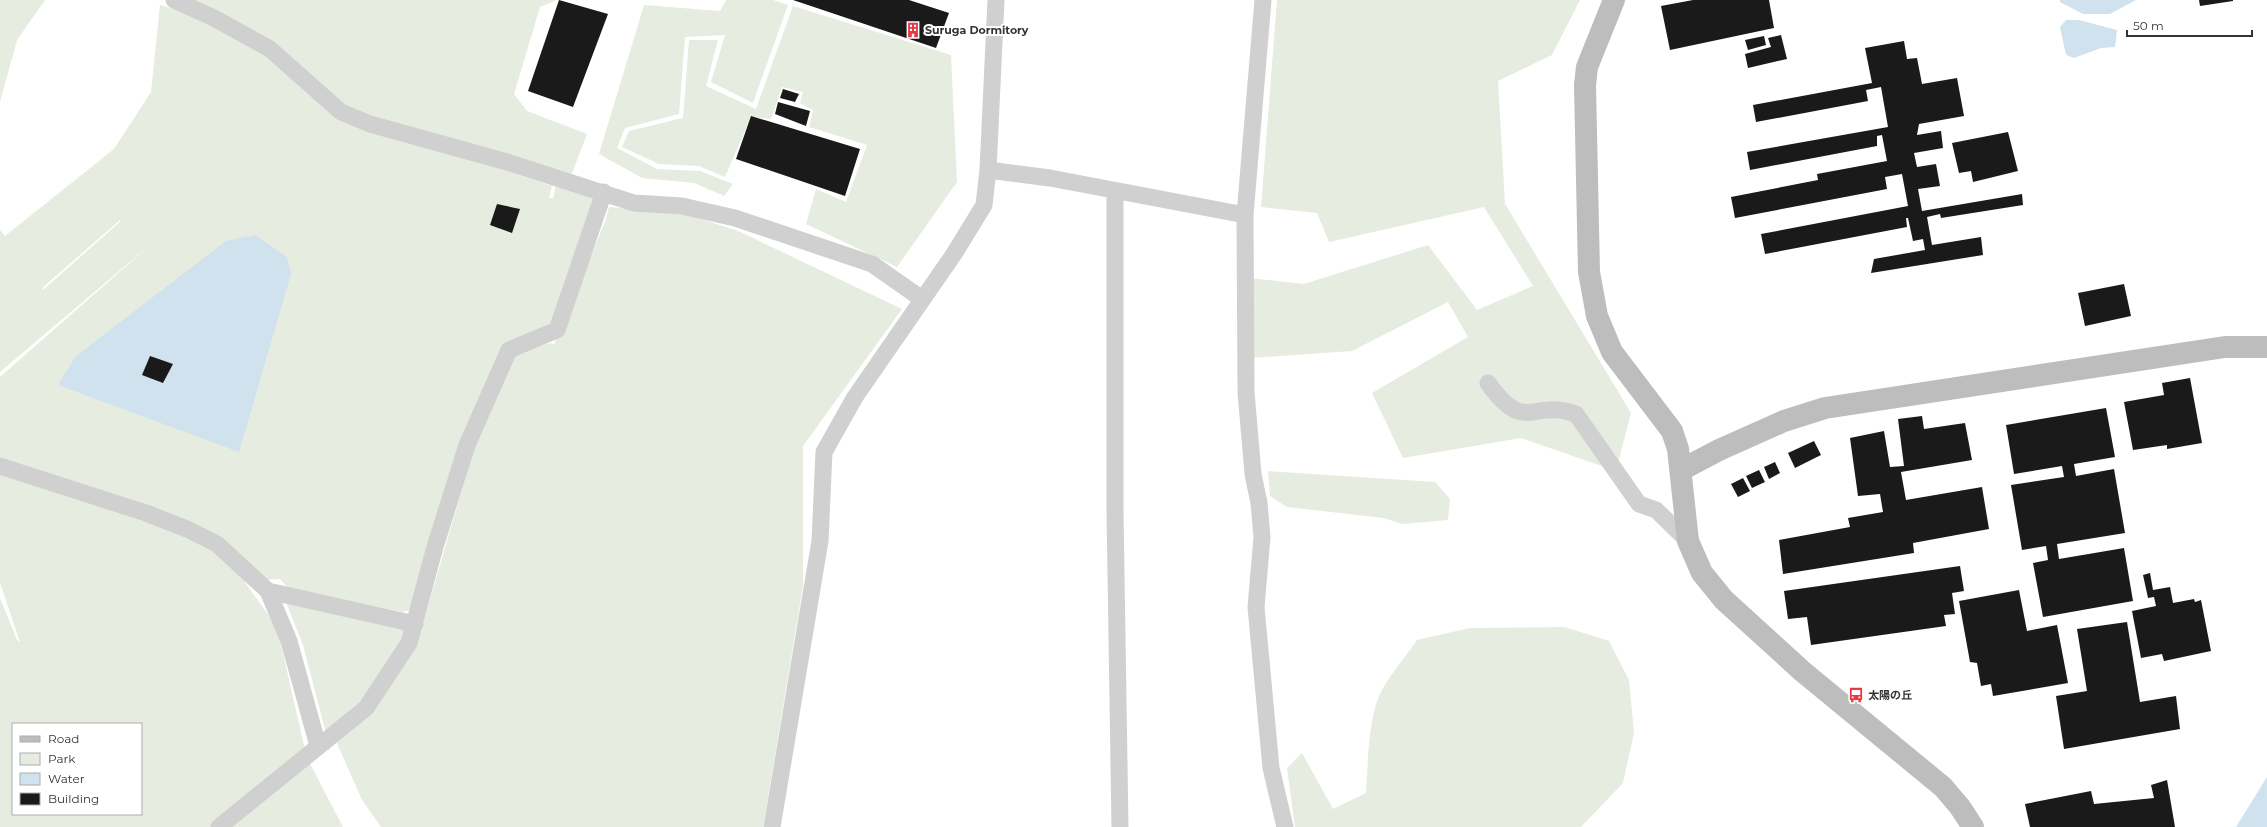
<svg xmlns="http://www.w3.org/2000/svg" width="2267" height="827" viewBox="0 0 2267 827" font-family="Montserrat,'Noto Sans JP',sans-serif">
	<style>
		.green { fill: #e6ecdf; fill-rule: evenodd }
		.water { fill: #cfe2ee }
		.building { fill: #1a1a1a }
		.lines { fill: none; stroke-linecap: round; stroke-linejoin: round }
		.street { stroke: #d0d0d0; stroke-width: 17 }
		.secondary { stroke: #bdbdbd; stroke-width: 22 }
		.labels { text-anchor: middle; stroke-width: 4; stroke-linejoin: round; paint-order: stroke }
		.poi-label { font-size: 11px; font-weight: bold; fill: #333; stroke: #fff; text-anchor: start }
	</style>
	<rect width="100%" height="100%" fill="#fff"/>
	<path class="green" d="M 0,0 L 45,0 L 17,40 L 0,102 Z
		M 175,0 L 557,0 L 540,7 L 514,94 L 527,111 L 587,134 L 571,176 L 350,116 L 223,18 Z
		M 726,0 L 773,0 L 788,5 L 753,103 L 711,82 L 725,35 L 685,37 L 679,114 L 625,128 L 617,148 L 657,169 L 700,171 L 733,184 L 724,196 L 694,183 L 642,178 L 599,154 L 644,5 L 720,11 Z
		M 1277,0 L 1580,0 L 1552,55 L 1498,81 L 1505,204 L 1631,413 L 1616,471 L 1521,438 L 1403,458 L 1372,393 L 1468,337 L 1448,302 L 1352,351 L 1251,358 L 1248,278 L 1304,284 L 1428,245 L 1477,310 L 1533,286 L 1484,207 L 1329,242 L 1317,213 L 1261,207 Z
		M 160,5 L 228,25 L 336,113 L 552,186 L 549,198 L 553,198 L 557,182 L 607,200 L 557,330 L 497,358 L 413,609 L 402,612 L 289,589 L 280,579 L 244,581 L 277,627 L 305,750 L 213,827 L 0,827 L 0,598 L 17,640 L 20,642 L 0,583 L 0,377 L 157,239 L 0,372 L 0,230 L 5,236 L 114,149 L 151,92 ZM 120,220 L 121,221 L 43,290 L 42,288 ZM 13,724 L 141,724 L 141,814 L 13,814 Z
		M 793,6 L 951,55 L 957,182 L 897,267 L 806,224 L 816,189 L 846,202 L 867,145 L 809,127 L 813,110 L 800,103 L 803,92 L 782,87 L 771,119 L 751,117 L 725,177 L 699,166 L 659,164 L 622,147 L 629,131 L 683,118 L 689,40 L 718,40 L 706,86 L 756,109 Z
		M 609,207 L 683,213 L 738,231 L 902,309 L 803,446 L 803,586 L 763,827 L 381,827 L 362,800 L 336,741 L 422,627 L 483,417 L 517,352 L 551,343 L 554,345 L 605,222 Z
		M 1268,471 L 1435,482 L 1450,499 L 1448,520 L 1402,524 L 1384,518 L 1287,507 L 1270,496 Z
		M 296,601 L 405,624 L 408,638 L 328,751 L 327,737 L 303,645 L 287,605 Z
		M 1565,627 L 1609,641 L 1629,680 L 1634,733 L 1623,783 L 1581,827 L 1295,827 L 1287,768 L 1302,753 L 1333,809 L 1366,793 C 1368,765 1368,715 1382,690 C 1391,673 1406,657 1417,640 L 1470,628 Z
		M 308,760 L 343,827 L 223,827 Z"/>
	<path class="water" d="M 2060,0 L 2136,0 L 2110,14 L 2083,14 L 2060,2 Z
		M 2066,20 L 2079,20 L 2117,30 L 2115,47 L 2101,48 L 2074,58 L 2066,55 L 2060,27 Z
		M 255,235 L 287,257 L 291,274 L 239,452 L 58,385 L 76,356 L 226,241 Z
		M 2267,777 L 2267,827 L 2236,827 Z"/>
	<path class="building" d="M 559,0 L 608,14 L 573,107 L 528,91 Z
		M 793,0 L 909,0 L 949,13 L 936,48 Z
		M 1693,0 L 1769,0 L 1774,28 L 1670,50 L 1661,6 Z
		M 2199,0 L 2233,0 L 2233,1 L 2200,6 Z
		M 1781,35 L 1787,59 L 1748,68 L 1745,54 L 1771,47 L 1768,38 Z
		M 1764,36 L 1766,45 L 1748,50 L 1745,40 Z
		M 1904,41 L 1907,59 L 1917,58 L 1922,84 L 1957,78 L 1964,116 L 1919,124 L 1917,135 L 1941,131 L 1943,148 L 1914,153 L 1917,167 L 1936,164 L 1940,186 L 1918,189 L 1922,211 L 2022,194 L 2023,205 L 1941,218 L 1940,214 L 1927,217 L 1932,245 L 1981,237 L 1983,255 L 1871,273 L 1874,259 L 1925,250 L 1923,239 L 1913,241 L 1908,218 L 1906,218 L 1907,227 L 1765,254 L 1761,234 L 1908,206 L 1902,174 L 1885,177 L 1887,189 L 1735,218 L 1731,197 L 1818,180 L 1817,174 L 1887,161 L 1882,135 L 1877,136 L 1877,146 L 1750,170 L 1747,152 L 1888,127 L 1881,87 L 1866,90 L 1868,101 L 1756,122 L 1753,105 L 1872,83 L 1865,48 Z
		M 783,89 L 799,94 L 795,102 L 780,98 Z
		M 778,102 L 810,111 L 806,126 L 775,114 Z
		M 751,116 L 860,149 L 845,196 L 736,159 Z
		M 2008,132 L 2018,171 L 1973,182 L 1971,171 L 1959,173 L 1952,143 Z
		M 497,204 L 520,209 L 512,233 L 490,225 Z
		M 2124,284 L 2131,316 L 2085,326 L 2078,293 Z
		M 150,356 L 173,364 L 163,383 L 142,375 Z
		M 2190,378 L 2202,443 L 2167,449 L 2167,445 L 2133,450 L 2124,402 L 2164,395 L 2162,383 Z
		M 2106,408 L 2115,457 L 2074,464 L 2076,476 L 2114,469 L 2125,533 L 2057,544 L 2059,559 L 2124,548 L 2133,601 L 2043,617 L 2033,563 L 2048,560 L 2046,546 L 2022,550 L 2011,485 L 2064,477 L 2062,466 L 2014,474 L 2006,425 Z
		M 1922,416 L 1924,429 L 1965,423 L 1972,460 L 1901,472 L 1906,500 L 1982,487 L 1989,529 L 1913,543 L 1914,553 L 1783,574 L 1779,540 L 1850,527 L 1848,518 L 1883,512 L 1880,494 L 1858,496 L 1850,438 L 1884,431 L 1890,467 L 1904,466 L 1898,419 Z
		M 1814,441 L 1821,455 L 1795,468 L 1788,453 Z
		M 1775,462 L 1780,473 L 1769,479 L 1764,467 Z
		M 1759,470 L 1765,482 L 1752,488 L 1746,476 Z
		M 1743,478 L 1750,491 L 1738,497 L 1731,484 Z
		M 1960,566 L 1964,591 L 1952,593 L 1955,614 L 1944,615 L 1946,626 L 1811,645 L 1807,617 L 1788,619 L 1784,591 Z
		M 2150,573 L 2153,590 L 2170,587 L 2173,603 L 2194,599 L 2195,602 L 2201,600 L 2211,651 L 2164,661 L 2162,654 L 2141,658 L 2132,611 L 2156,606 L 2154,597 L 2148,598 L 2143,575 Z
		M 2019,590 L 2027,631 L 2057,625 L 2068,683 L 1993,696 L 1991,684 L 1981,686 L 1977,663 L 1970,662 L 1959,601 Z
		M 2127,622 L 2140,702 L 2176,696 L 2180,729 L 2064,749 L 2056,696 L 2087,691 L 2077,629 Z
		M 2167,780 L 2175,827 L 2030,827 L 2025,804 L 2091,791 L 2094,804 L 2154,798 L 2151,785 Z"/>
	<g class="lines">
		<path class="street" d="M 174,0 L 214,18 L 270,49 L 341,112 L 370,124 L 507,162 L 634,203 L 682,206 L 735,218 L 872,264 L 922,299
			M 1263,0 L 1245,215 L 1246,392 L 1253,474 L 1259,503 L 1262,537 L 1256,607 L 1271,768 L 1285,827
			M 988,170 L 1050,178 L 1245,215
			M 1115,191 L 1115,511 L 1120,827
			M 1488,383 C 1526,436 1531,398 1576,414 L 1639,504 L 1656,510 L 1688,541
			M 0,466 L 146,513 L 187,529 L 217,544 L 268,591 L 289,641 L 318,746
			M 268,591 L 415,624
			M 219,827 L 366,708 L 409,643 L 435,547 L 467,445 L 509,350 L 557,330 L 604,192
			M 772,827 L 820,541 L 824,452 L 855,397 L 954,254 L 984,205 L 988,170 L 996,0"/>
		<path class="secondary" d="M 1614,0 L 1587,67 L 1585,85 L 1589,272 L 1597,316 L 1612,352 L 1672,431 L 1678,449 L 1688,541 L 1702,573 L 1724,600 L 1802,671 L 1943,787 L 1960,807 L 1973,827
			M 1681,470 L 1719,450 L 1784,421 L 1825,408 L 2225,347 L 2267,347"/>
	</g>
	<defs>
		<symbol id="building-bare" viewBox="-9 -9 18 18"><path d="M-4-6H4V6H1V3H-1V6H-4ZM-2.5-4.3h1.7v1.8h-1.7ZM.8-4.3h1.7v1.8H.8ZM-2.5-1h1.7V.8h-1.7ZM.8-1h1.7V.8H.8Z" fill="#e63946" stroke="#fff" stroke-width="2.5" paint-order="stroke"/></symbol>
		<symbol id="bus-bare" viewBox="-9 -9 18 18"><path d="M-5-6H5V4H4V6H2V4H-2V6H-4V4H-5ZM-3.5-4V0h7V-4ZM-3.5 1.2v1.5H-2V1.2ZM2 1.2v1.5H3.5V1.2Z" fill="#e63946" stroke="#fff" stroke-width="2.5" paint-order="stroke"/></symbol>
	</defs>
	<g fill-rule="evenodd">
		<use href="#building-bare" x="902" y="19" width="22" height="22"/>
		<use href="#bus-bare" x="1845" y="684" width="22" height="22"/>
	</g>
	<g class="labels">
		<g class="poi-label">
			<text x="925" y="34">Suruga Dormitory</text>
			<text x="1868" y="699">太陽の丘</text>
		</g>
	</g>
	<rect x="12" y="723" width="130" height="92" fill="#ffffff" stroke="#adadad"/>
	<rect x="20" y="736" width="20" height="6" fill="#bdbdbd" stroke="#adadad"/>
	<text x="48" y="743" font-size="12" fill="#333333">Road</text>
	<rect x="20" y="753" width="20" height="12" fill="#e6ecdf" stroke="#adadad"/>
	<text x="48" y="763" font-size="12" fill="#333333">Park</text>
	<rect x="20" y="773" width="20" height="12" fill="#cfe2ee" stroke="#adadad"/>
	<text x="48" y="783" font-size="12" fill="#333333">Water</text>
	<rect x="20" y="793" width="20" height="12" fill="#1a1a1a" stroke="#adadad"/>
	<text x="48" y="803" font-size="12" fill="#333333">Building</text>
	<path d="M2127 30v6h125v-6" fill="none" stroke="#333333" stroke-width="2"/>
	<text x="2133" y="30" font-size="12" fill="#333333" stroke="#ffffff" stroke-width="3" paint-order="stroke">50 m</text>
</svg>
